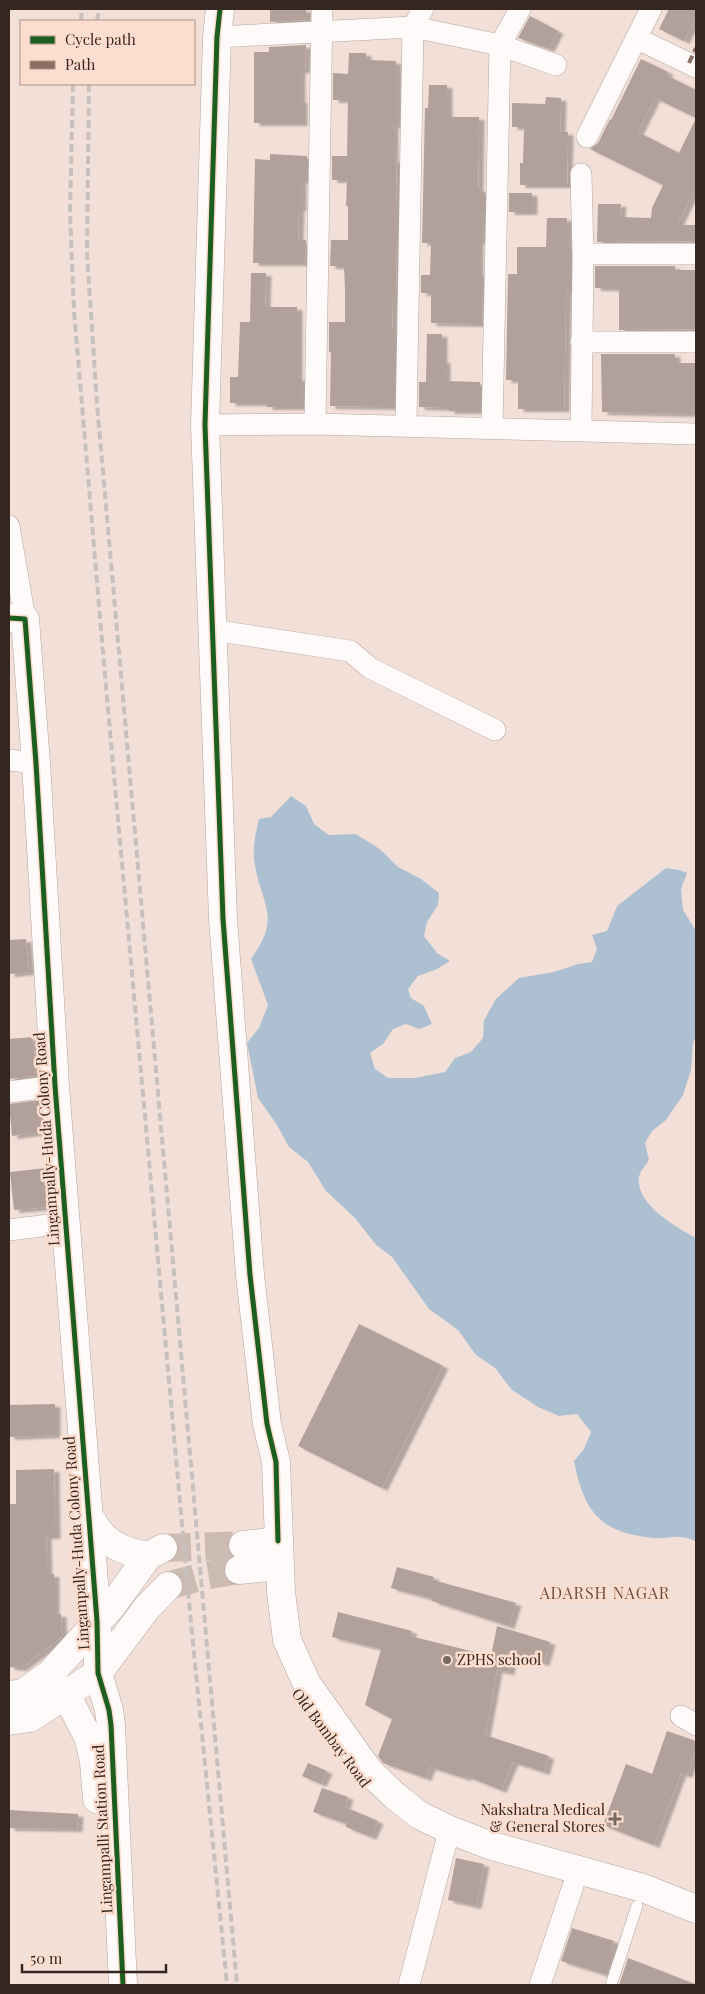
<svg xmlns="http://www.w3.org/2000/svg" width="705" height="1994" viewBox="0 0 705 1994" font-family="'Playfair Display',serif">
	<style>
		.water { fill: #adc0d2 }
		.building { fill: #b1a19a; fill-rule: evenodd; filter: url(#shadow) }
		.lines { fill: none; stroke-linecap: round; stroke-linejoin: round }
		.secondary-tunnel { stroke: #ccbbb3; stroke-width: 28; stroke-dasharray: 28 14; stroke-linecap: butt }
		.lane-casing { stroke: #b4a69f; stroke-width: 12 }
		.street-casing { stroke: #b4a69f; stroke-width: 22 }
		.secondary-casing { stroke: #b4a69f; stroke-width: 29 }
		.lane { stroke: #fdfaf9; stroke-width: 11 }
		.street { stroke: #fdfaf9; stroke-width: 21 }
		.secondary { stroke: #fdfaf9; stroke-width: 28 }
		.rail { stroke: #c6c1be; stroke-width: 4; stroke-dasharray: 8 4; stroke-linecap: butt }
		.quiet { stroke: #8d6e63; stroke-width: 4; stroke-dasharray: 8 4; stroke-linecap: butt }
		.cycleway-casing { stroke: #fcddce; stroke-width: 8 }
		.cycleway { stroke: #1b5e20; stroke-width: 5 }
		.poi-dot { fill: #776860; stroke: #fcddce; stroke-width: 2 }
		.labels { text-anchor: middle; stroke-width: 5; stroke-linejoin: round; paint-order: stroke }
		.street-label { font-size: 15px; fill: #352720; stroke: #fcddce }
		.poi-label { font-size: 15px; fill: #352720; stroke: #fcddce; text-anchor: start }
		.neighbourhood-label { font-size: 16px; letter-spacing: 1px; fill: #6e4f3f; stroke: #fcddce }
	</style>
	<defs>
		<filter id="shadow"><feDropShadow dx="5.5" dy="3" stdDeviation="1" flood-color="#0004"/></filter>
	</defs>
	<rect width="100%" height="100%" fill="#f2e0d8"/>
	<path class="water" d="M 291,796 L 306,806 L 314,824 L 329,835 L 356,834 L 381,850 L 398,867 L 421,879 L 439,893 L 438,905 L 427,922 L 424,936 L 437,953 L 450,961 L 437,969 L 418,976 L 408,989 L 411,998 L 424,1006 L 432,1024 L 419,1029 L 406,1024 L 393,1029 L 383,1044 L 370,1053 L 375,1069 L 388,1078 L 415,1078 L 445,1072 L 455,1058 L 471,1052 L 483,1038 L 484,1020 L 496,999 L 519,978 L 554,972 L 578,964 L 592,962 L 597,949 L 592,935 L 607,931 L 617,906 L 666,868 L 679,870 L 687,873 L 681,889 L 683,910 L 696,931 L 696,1036 L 693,1043 L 691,1070 L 683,1095 L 666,1120 L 652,1131 L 645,1143 L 649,1160 C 646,1165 640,1171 639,1177 C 635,1204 676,1227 696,1238 L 696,1541 C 692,1540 686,1537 681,1537 C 673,1536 663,1539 654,1538 C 600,1533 584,1512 574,1461 L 584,1449 L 591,1432 L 577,1414 L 559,1416 L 538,1407 L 512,1390 L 495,1368 L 476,1355 L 458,1330 L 429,1309 L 392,1257 L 376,1245 L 355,1218 L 326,1191 L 308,1162 L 289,1147 L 277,1125 L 258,1098 L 247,1043 L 259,1028 L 268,1005 L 251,959 C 281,917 263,908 255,866 C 252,850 255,835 259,819 L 271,817 Z"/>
	<path class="building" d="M 270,9 L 306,9 L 306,20 L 270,22 Z
		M 669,9 L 696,9 L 696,17 L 684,41 L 659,29 Z
		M 530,16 L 558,31 L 549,49 L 518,38 Z
		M 306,45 L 305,70 L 300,70 L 300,100 L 302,100 L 302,123 L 254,123 L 254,52 L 269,52 L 269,47 Z
		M 349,53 L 366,53 L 366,60 L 396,61 L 396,125 L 393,125 L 393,160 L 396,160 L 397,224 L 396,292 L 393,294 L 392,328 L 394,328 L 394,407 L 330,406 L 331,352 L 329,352 L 329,322 L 345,322 L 345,291 L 344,266 L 330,266 L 331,240 L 348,240 L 348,206 L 346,206 L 347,180 L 332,180 L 332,156 L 347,156 L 348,100 L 333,100 L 333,73 L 348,74 Z
		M 641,59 L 668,72 L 666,75 L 696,90 L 696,186 L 677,225 L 696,225 L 696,241 L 597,242 L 598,204 L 621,204 L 620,217 L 651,218 L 652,208 L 663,185 L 590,149 L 598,143 L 610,119 L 611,120 ZM 655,98 L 696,118 L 679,153 L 638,132 Z
		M 429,85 L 447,85 L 447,117 L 479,117 L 478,189 L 481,189 L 481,192 L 484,192 L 484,212 L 481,212 L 481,241 L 478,241 L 478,274 L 483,274 L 482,324 L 431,323 L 431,293 L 421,293 L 421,275 L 430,275 L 431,243 L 422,243 L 425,108 L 428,108 Z
		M 546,97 L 561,98 L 560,132 L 568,132 L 567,185 L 520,185 L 520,163 L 523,163 L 524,127 L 512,127 L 512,103 L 545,104 Z
		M 270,154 L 307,156 L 307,180 L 302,180 L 301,182 L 301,208 L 299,208 L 298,240 L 306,240 L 305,263 L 253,263 L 255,159 L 270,160 Z
		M 509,193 L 532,193 L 532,212 L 509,212 Z
		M 547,218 L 567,218 L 567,246 L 570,247 L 570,288 L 567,288 L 566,298 L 564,409 L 518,409 L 518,380 L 506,380 L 508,274 L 517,274 L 517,247 L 546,247 Z
		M 595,266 L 675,266 L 675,270 L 696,270 L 696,329 L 619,330 L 619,288 L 595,288 Z
		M 251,273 L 266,273 L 265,307 L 297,307 L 297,378 L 301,378 L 301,407 L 267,407 L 267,403 L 230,403 L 230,377 L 238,377 L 240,322 L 250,322 Z
		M 427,334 L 442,334 L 442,360 L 445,360 L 445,381 L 480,382 L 480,411 L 449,411 L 449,408 L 419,407 L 419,382 L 426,382 Z
		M 601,354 L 675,354 L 675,363 L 696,363 L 696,414 L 602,412 Z
		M 26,939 L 29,972 L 9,974 L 9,940 Z
		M 33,1037 L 36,1076 L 9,1079 L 9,1039 Z
		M 40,1100 L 43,1132 L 12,1136 L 9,1104 Z
		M 46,1168 L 49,1207 L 14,1210 L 10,1172 Z
		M 359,1324 L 443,1366 L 382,1488 L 298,1446 Z
		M 55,1404 L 55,1435 L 9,1437 L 9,1405 Z
		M 54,1469 L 55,1536 L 46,1536 L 47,1574 L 54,1574 L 54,1614 L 61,1614 L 62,1637 L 21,1668 L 9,1667 L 9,1504 L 16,1504 L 16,1470 Z
		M 397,1567 L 434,1577 L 433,1580 L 516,1603 L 509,1626 L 432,1601 L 433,1599 L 391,1588 Z
		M 338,1612 L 412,1631 L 410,1636 L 491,1656 L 497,1626 L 550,1642 L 544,1663 L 512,1654 L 509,1672 L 497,1670 L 485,1735 L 549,1756 L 544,1772 L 513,1762 L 501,1790 L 466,1776 L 465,1778 L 430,1767 L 426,1778 L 383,1763 L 378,1756 L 392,1719 L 365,1705 L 381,1649 L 332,1637 Z
		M 667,1731 L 696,1741 L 696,1749 L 687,1775 L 681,1773 L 654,1845 L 603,1825 L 626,1764 L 652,1774 Z
		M 308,1763 L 327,1771 L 321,1784 L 302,1776 Z
		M 322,1788 L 348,1797 L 345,1807 L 378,1821 L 371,1837 L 346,1827 L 347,1824 L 313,1812 Z
		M 9,1810 L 78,1814 L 77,1829 L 9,1828 Z
		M 456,1858 L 484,1864 L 476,1906 L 448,1900 Z
		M 572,1928 L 614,1941 L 611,1951 L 614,1952 L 607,1975 L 561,1961 Z
		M 628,1958 L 695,1984 L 694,1985 L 619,1985 Z"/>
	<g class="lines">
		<path class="secondary-tunnel" d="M 163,1548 L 243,1545
			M 168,1586 L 203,1576 L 239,1570"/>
		<defs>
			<path id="lane" d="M 611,1985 L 637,1906"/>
			<path id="street" d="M 217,37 L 413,27 L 500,45 L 556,65
				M 636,38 L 696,67
				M 587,137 L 651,9
				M 583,254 L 696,254
				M 581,342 L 696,342
				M 315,424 L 322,9
				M 205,425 L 315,424 L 696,434
				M 406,426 L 413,27 L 423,9
				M 492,428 L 500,45 L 520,9
				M 581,430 L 583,254 L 581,174
				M 9,526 L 25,619
				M 212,630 L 350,651 L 370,668 L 495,730
				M 9,760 L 36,763
				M 9,1092 L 55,1086
				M 9,1230 L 65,1223
				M 681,1716 L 696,1725
				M 409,1985 L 446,1843
				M 540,1985 L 573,1886"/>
			<path id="secondary" d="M 220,9 L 217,37 L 205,425 L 223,919 L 250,1275 L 267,1424 L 276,1462 L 281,1592 L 287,1640 L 307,1684 L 369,1771 L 395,1796 L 419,1815 L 450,1830 L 489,1845 L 643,1888 L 696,1909
				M 9,618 L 25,619 L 36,763 L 55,1086 L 97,1621 L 98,1673 L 109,1710 L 111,1725 L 123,1985
				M 88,1513 C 101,1541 118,1551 148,1556
				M 243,1545 L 278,1541
				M 239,1570 L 280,1566
				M 66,1694 L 89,1739 L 94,1762 L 97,1799
				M 9,1695 L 23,1693 L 50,1674 L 112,1606 L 148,1556 L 163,1548
				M 9,1721 L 30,1718 L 98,1673 L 146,1609 L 168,1586"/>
		</defs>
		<use href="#lane" class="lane-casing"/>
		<use href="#street" class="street-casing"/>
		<use href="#secondary" class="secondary-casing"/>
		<use href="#lane" class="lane"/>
		<use href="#street" class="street"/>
		<use href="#secondary" class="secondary"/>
		<path class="rail" d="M 81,21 L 82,9
			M 97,21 L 99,9
			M 73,84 L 70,213 L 74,311 L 105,676 L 191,1623 L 227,1985
			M 89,84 L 87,254 L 97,404 L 237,1985"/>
		<path class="quiet" d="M 689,63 L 696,48"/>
		<defs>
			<path id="cycleway" d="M 220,9 L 217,37 L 205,425 L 223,919 L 250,1275 L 267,1424 L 276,1462 L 278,1541
				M 9,618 L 25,619 L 36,763 L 55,1086 L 97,1621 L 98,1673 L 109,1710 L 111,1725 L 123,1985"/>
		</defs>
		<use href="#cycleway" class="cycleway-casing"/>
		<use href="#cycleway" class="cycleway"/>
	</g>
	<g class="poi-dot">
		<circle cx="447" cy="1660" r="5"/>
		<path d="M612.5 1811.5h5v5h5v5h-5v5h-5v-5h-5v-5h5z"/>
	</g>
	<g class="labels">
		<g class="street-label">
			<text transform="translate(47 1139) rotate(-94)" y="5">Lingampally-Huda Colony Road</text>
			<text transform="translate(77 1543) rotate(-94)" y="5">Lingampally-Huda Colony Road</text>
			<text transform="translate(331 1738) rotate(53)" y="5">Old Bombay Road</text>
			<text transform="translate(103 1829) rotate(-93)" y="5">Lingampalli Station Road</text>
		</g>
		<g class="poi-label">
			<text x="457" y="1665">ZPHS school</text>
			<text x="605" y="1815" text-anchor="end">Nakshatra Medical<tspan x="605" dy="17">&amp; General Stores</tspan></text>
		</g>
		<g class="neighbourhood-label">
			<text x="605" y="1599">ADARSH NAGAR</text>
		</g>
	</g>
	<rect width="705" height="1994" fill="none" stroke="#352720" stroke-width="20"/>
	<rect x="20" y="20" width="175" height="65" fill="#fcddce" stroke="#ac9488"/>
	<rect x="30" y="36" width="25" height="8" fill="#1b5e20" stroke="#ac9488"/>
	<text x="65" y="45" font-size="15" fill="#352720">Cycle path</text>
	<rect x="30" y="61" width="25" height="8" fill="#8d6e63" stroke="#ac9488"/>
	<text x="65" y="70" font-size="15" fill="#352720">Path</text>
	<path d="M22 1964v8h144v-8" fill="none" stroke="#352720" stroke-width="2.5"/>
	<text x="30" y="1964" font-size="15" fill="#352720" stroke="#fcddce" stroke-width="4" paint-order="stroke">50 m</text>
</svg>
